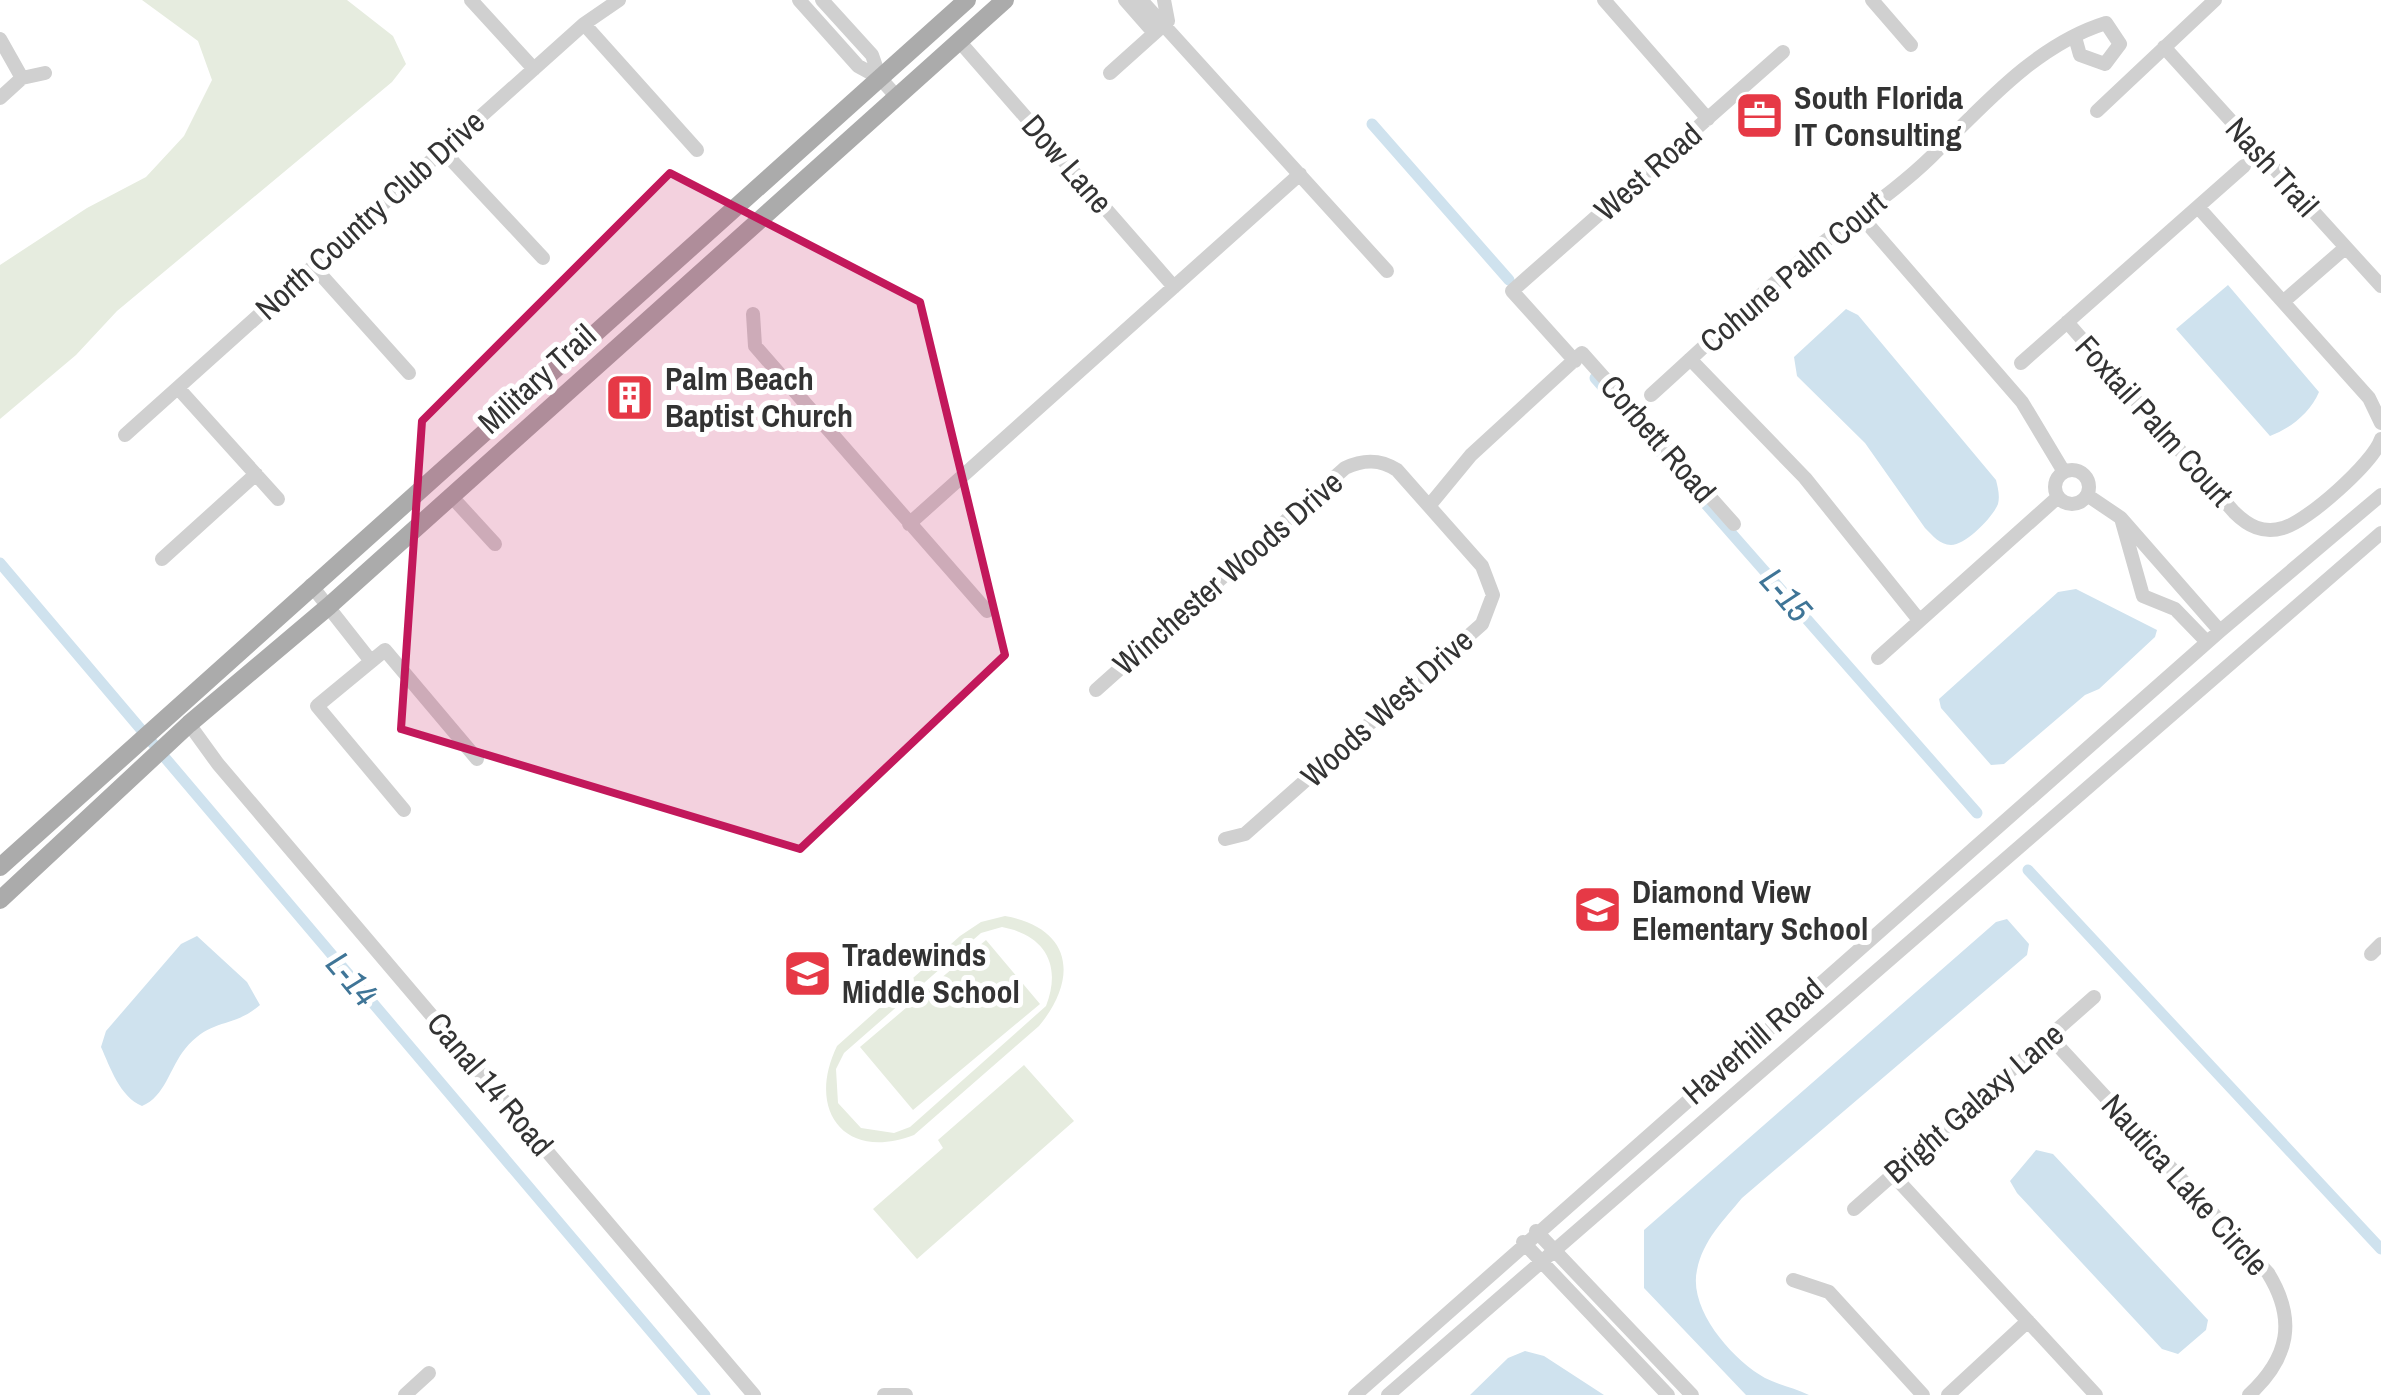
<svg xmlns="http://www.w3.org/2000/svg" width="2381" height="1395" viewBox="0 0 2381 1395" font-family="'Archivo Narrow',sans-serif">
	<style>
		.green { fill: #e6ecdf; fill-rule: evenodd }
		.water { fill: #cfe2ee }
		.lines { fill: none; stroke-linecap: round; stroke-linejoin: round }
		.canal { stroke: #cfe2ee; stroke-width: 11 }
		.minor { stroke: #d0d0d0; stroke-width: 14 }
		.major { stroke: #ababab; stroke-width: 18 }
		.marked { fill: #c2185b; fill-opacity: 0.2; stroke: #c2185b; stroke-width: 8; stroke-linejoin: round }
		.labels { text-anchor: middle; stroke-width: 10; stroke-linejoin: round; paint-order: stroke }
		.poi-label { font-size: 32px; font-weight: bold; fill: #333; stroke: #fff; text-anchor: start }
		.street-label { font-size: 32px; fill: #333; stroke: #fff }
		.water-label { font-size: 35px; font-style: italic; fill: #3f7597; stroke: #fff }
	</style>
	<rect width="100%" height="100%" fill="#fff"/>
	<path class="green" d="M 142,0 L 347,0 L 393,36 L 406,64 L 392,82 L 117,311 L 76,355 L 0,419 L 0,265 L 87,208 L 146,177 L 184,136 L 212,80 L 198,41 Z
		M 1005,916 C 1072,928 1079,978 1039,1026 L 914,1135 C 844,1162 806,1110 837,1046 L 960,936 L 981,922 ZM 1002,927 C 1045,935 1062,965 1046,1006 L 910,1127 L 894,1133 L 861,1128 L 838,1103 L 836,1069 L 844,1053 L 981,933 Z
		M 986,940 L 1040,1004 L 913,1110 L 860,1047 Z
		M 1024,1065 L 1074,1121 L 917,1259 L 873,1209 L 943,1148 L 938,1140 Z"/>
	<path class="water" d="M 2228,285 L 2319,392 C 2310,413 2291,428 2270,436 L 2176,329 Z
		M 1846,309 L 1858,315 L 1996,480 C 1998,488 2000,496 1998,504 C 1993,517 1966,545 1951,545 C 1940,545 1932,535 1925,528 L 1865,443 L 1797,376 L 1794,357 Z
		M 2076,589 L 2157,630 L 2155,637 L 2099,689 L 2085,695 L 2004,764 L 1991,765 L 1941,708 L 1939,699 L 2058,592 Z
		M 2007,919 L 2029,944 L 2027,955 L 1742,1198 C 1724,1220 1703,1240 1697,1270 C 1688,1310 1733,1360 1765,1378 C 1779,1385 1795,1388 1809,1395 L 1746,1395 L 1644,1288 L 1644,1230 L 1996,922 Z
		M 197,936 L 247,982 L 260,1005 C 233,1029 211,1017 185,1049 C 170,1067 165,1097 142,1106 C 120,1097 110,1067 101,1047 L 106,1031 L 181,944 Z
		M 2036,1150 L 2053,1154 L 2208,1320 L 2206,1330 L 2178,1354 L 2162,1349 L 2017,1193 L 2010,1181 Z
		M 1525,1351 L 1544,1356 L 1604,1395 L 1470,1395 L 1508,1358 Z"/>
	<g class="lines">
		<path class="canal" d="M 1372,124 L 1509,280
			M 1595,378 L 1977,813
			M 0,563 L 705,1395
			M 2028,870 L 2381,1249"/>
		<path class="minor" d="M 471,0 L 534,69
			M 799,0 L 858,66 L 880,78 L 896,96
			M 822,0 L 872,55 L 880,78
			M 1125,0 L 1154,33
			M 1141,0 L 1387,271
			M 1604,0 L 1708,119
			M 1872,0 L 1911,45
			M 584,24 L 697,150
			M 0,39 L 22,78
			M 959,41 L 1174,287
			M 2164,47 L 2381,286
			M 1110,73 L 1168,21 L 1164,0
			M 0,98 L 22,78 L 45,73
			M 2097,111 L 2215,0
			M 442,150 L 543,258
			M 2198,207 L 2369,398 L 2381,423
			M 1859,214 L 2022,402 L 2064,472
			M 313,266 L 409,373
			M 2283,302 L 2345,248
			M 753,314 L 755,346 L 987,611
			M 2067,322 L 2234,512 C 2248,526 2263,534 2283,528 C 2307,522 2374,462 2381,439
			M 1690,359 L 1805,478 L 1919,620
			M 1575,361 L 1512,291 L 1783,52
			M 2021,363 L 2244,166
			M 178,388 L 278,499
			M 1651,395 C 1702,349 1752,301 1805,257 C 1846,223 1893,194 1931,157 C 1982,107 2035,45 2106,23 L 2120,44 L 2105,64 L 2080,55 L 2075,37
			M 125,435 L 584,24 L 619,0
			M2055 487a17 17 0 1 1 34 0a17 17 0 1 1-34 0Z
			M 2087,495 L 2121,518
			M 452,497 L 495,544
			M 1429,506 L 1471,455 L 1582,353 L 1734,524
			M 909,524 L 1300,174
			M 162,559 L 256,474
			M 311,585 L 370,660
			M 2207,642 L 2175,609 L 2143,596 L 2121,518 L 2220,631
			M 1878,658 L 2058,497
			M 1096,690 L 1345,468 C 1364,459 1380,459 1397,470 L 1482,566 L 1493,595 L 1482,624 L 1245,834 L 1225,839
			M 189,724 L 218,764 L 754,1395
			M 404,810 L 317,706 L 385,650 L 477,759
			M 2371,954 L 2381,944
			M 2049,1036 L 2268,1273 C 2297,1320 2289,1358 2249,1395
			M 1892,1174 L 2096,1395
			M 1854,1209 L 2094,997
			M 1536,1231 L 1692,1395
			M 1523,1242 L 1668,1395
			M 1793,1280 L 1829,1292 L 1923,1395
			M 405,1395 L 429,1373
			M 884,1395 L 906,1395
			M 1355,1395 L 2220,631 L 2381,495
			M 1388,1395 L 2381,533
			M 1948,1395 L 2028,1321"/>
		<path class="major" d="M 0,867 L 967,0
			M 0,900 L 189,724 L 329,606 L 1005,0"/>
	</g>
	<path class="marked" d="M 670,173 L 920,302 L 1005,655 L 800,849 L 401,729 L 422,421 Z"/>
	<defs>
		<symbol id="office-square" viewBox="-11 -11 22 22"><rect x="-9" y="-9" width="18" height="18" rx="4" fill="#e63946" stroke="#fff"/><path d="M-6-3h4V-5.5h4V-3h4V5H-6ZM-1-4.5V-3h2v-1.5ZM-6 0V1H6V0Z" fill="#fff"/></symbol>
		<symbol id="building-square" viewBox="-11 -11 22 22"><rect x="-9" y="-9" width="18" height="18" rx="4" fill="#e63946" stroke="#fff"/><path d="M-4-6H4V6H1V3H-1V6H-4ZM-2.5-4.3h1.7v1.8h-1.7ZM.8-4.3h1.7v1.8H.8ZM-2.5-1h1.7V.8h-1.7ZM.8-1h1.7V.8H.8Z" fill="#fff"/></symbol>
		<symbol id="school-square" viewBox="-11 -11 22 22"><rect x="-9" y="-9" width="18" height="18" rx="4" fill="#e63946" stroke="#fff"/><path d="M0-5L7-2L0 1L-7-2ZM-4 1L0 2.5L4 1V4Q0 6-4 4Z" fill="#fff"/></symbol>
	</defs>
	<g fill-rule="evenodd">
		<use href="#office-square" x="1732" y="88" width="55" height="55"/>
		<use href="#building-square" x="602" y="370" width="55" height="55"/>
		<use href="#school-square" x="1570" y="882" width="55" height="55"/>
		<use href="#school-square" x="780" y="946" width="55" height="55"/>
	</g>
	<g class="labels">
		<g class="poi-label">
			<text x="1794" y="109">South Florida<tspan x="1794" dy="37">IT Consulting</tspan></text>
			<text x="665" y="390">Palm Beach<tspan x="665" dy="37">Baptist Church</tspan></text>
			<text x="1632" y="903">Diamond View<tspan x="1632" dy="37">Elementary School</tspan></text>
			<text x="842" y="966">Tradewinds<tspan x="842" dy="37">Middle School</tspan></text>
		</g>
		<g class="street-label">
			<text transform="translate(1067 164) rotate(49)" y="11">Dow Lane</text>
			<text transform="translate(2272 167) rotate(48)" y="11">Nash Trail</text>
			<text transform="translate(1648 172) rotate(-41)" y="11">West Road</text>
			<text transform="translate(370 215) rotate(-42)" y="11">North Country Club Drive</text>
			<text transform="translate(1793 272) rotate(-40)" y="11">Cohune Palm Court</text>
			<text transform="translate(537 379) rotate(-42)" y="11">Military Trail</text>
			<text transform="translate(2154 421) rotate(48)" y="11">Foxtail Palm Court</text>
			<text transform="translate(1658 439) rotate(49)" y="11">Corbett Road</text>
			<text transform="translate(1228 573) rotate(-41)" y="11">Winchester Woods Drive</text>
			<text transform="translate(1387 708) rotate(-42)" y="11">Woods West Drive</text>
			<text transform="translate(1753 1041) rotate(-41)" y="11">Haverhill Road</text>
			<text transform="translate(490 1084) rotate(50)" y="11">Canal 14 Road</text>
			<text transform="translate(1974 1103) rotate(-41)" y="11">Bright Galaxy Lane</text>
			<text transform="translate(2185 1185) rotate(48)" y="11">Nautica Lake Circle</text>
		</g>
		<g class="water-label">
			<text transform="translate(1786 595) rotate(49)" y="12">L-15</text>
			<text transform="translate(352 979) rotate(50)" y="12">L-14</text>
		</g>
	</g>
</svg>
